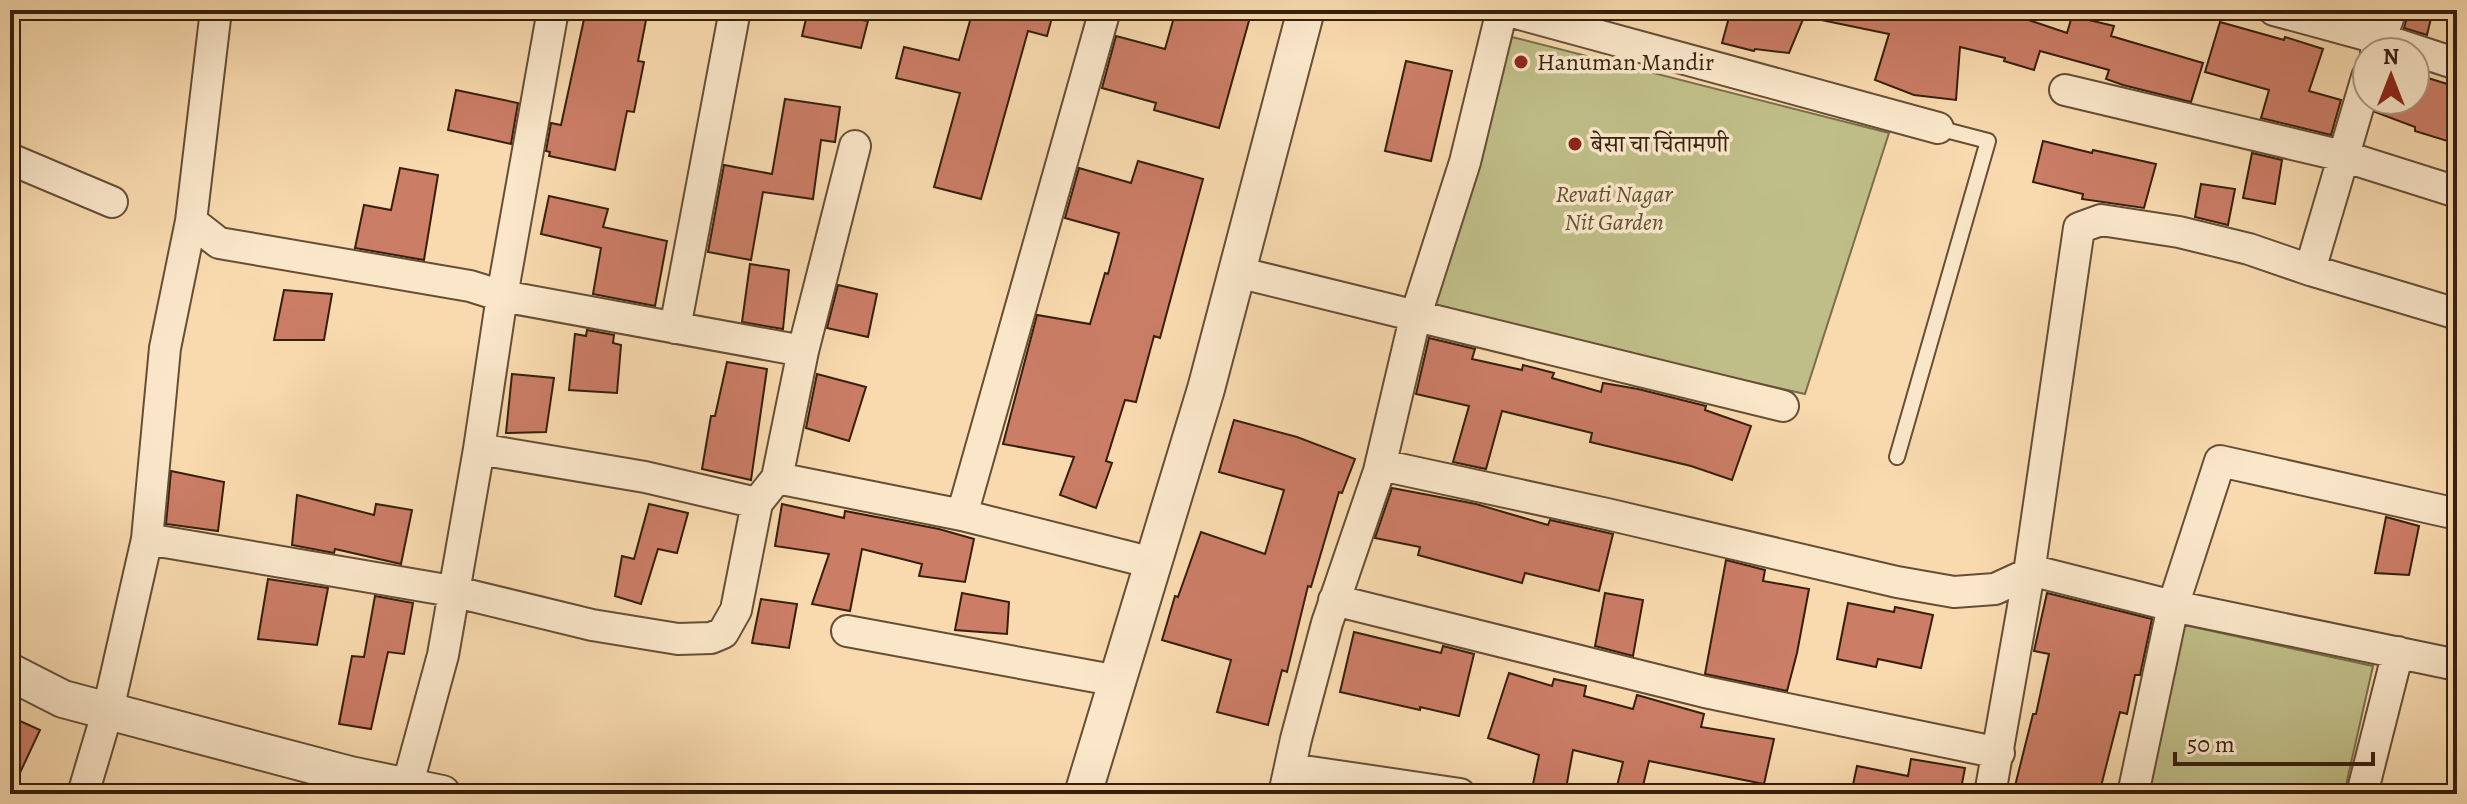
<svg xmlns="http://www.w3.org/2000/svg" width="2467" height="804" viewBox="0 0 2467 804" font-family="Alegreya,'Noto Serif Devanagari',serif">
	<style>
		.green { fill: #c0be88; stroke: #7b6e4b; stroke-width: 2 }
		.building { fill: #cb7d66; stroke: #361f0e; stroke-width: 2 }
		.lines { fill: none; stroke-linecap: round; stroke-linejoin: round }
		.service-casing { stroke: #664e36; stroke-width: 18 }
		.minor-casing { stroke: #664e36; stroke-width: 34 }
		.tertiary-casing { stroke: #664e36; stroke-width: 40 }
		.service { stroke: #fae7ca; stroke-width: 14 }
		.minor { stroke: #fae7ca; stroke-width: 30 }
		.tertiary { stroke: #fae7ca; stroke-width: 36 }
		.poi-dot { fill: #8f2418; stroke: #fae7ca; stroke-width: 3 }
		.labels { text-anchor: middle; stroke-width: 7; stroke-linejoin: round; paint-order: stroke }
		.poi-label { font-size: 24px; fill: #361f0e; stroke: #fae7ca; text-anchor: start }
		.park-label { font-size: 24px; font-style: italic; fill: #5f4f33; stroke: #fae7ca }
	</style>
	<rect width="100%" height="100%" fill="#f8daae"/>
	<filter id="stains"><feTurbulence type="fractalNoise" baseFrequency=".0025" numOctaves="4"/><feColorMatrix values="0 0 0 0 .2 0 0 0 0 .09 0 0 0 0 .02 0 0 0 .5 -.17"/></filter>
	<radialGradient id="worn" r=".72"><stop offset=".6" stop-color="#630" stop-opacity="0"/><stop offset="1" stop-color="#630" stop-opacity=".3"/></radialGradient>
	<path class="green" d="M 1512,37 L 1889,133 L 1805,394 L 1434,310 Z
		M 2184,625 L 2373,666 L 2344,794 L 2146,794 Z"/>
	<path class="building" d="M 586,10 L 648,10 L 638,61 L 644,62 L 634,112 L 627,111 L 615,170 L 549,156 L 550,152 L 546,151 L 551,123 L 561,125 Z
		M 808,10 L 868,21 L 861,48 L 802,36 Z
		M 973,10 L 1054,10 L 1047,36 L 1028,31 L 981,199 L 934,187 L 960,93 L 896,78 L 904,47 L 959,60 Z
		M 1176,10 L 1252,10 L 1219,128 L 1154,110 L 1156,103 L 1102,88 L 1116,36 L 1165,49 Z
		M 1731,10 L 1774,10 L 1804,17 L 1789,53 L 1755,49 L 1754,51 L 1722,43 Z
		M 1822,10 L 1999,10 L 2067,33 L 2072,16 L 2114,26 L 2111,36 L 2203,63 L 2191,102 L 2123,85 L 2106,79 L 2109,70 L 2040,51 L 2034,70 L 2004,61 L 2005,58 L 1960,47 L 1956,100 L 1914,95 L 1875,80 L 1889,34 L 1821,20 Z
		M 2409,10 L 2433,10 L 2427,35 L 2404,28 Z
		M 2220,22 L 2284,40 L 2285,37 L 2323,49 L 2309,91 L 2341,100 L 2331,135 L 2261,118 L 2269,90 L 2205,72 Z
		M 1406,61 L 1452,71 L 1431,161 L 1385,151 Z
		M 2415,74 L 2457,87 L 2457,144 L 2415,131 L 2415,127 L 2375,112 L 2379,100 L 2415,100 Z
		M 456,90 L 518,103 L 511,144 L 448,130 Z
		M 785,99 L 840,107 L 835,142 L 821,140 L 813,199 L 763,192 L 751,260 L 708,252 L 724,165 L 772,174 Z
		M 2043,141 L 2092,153 L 2093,150 L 2156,164 L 2144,208 L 2082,199 L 2083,194 L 2033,182 Z
		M 2252,153 L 2282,160 L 2275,204 L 2243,198 Z
		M 1138,161 L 1203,179 L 1160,338 L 1154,336 L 1136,402 L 1125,400 L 1106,461 L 1112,463 L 1096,508 L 1060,495 L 1074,457 L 1003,444 L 1037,315 L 1090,324 L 1105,273 L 1108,274 L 1119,233 L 1065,218 L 1079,168 L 1131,183 Z
		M 400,168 L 438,175 L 424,260 L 355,248 L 364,205 L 391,210 Z
		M 2201,184 L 2235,189 L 2228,225 L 2195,217 Z
		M 549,196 L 608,209 L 603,227 L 667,241 L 655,306 L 593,294 L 601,248 L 541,234 Z
		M 750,264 L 789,270 L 783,329 L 742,322 Z
		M 838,285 L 877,294 L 868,337 L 827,328 Z
		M 284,290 L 332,294 L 324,340 L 274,340 Z
		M 587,330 L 614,335 L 613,343 L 621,345 L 617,393 L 569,390 L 575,334 L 586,336 Z
		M 1429,338 L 1475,349 L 1472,359 L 1522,370 L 1523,365 L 1554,373 L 1552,378 L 1601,392 L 1603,383 L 1638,389 L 1706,406 L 1705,410 L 1751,426 L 1732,480 L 1691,466 L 1590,442 L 1592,433 L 1502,411 L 1486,469 L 1453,462 L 1469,406 L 1416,394 Z
		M 727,362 L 767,369 L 751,480 L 702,469 L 711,416 L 715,416 Z
		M 512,374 L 554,378 L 546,432 L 506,433 Z
		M 817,374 L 866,387 L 849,441 L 806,428 Z
		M 1234,420 L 1297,437 L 1355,459 L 1342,493 L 1339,492 L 1311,587 L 1308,586 L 1287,672 L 1282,670 L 1268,725 L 1217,712 L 1231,660 L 1162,640 L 1175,596 L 1178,597 L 1201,532 L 1265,554 L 1284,490 L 1219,472 Z
		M 171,471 L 224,482 L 218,531 L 166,524 Z
		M 1392,488 L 1476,504 L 1548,525 L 1550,520 L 1613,534 L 1599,591 L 1525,573 L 1522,583 L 1418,555 L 1420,547 L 1375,538 Z
		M 297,495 L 374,515 L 376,504 L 412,510 L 401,564 L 335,549 L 334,553 L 292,545 Z
		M 649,504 L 688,513 L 677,553 L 658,549 L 641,604 L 615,596 L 622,556 L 634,559 Z
		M 782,504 L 844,518 L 845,511 L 939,529 L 974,539 L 965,582 L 919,576 L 922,564 L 862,549 L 850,611 L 812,604 L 829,554 L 775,546 Z
		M 2386,517 L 2419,526 L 2409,575 L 2375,573 Z
		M 1726,560 L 1765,570 L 1763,581 L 1809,589 L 1797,653 L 1787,691 L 1705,674 Z
		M 268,579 L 328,588 L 317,645 L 258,639 Z
		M 962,593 L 1009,602 L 1007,634 L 955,630 Z
		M 1605,593 L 1643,600 L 1633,656 L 1595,646 Z
		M 2047,593 L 2152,619 L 2140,675 L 2135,675 L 2127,714 L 2120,712 L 2099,794 L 2013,794 L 2033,714 L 2036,714 L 2049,654 L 2034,651 Z
		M 375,596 L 413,603 L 404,654 L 388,652 L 371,729 L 339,724 L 352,656 L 364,657 Z
		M 761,599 L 797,604 L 789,648 L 752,643 Z
		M 1848,603 L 1894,612 L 1895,607 L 1933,615 L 1921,668 L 1878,659 L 1876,667 L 1837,659 Z
		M 1354,632 L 1441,653 L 1443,646 L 1474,654 L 1459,716 L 1420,707 L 1420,710 L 1340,692 Z
		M 1509,673 L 1552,686 L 1554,679 L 1586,686 L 1584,696 L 1633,709 L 1637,695 L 1704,714 L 1701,727 L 1774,739 L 1764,784 L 1649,761 L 1641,794 L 1615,794 L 1623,762 L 1573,750 L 1565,794 L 1531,794 L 1539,755 L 1488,738 Z
		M 20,721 L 40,730 L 10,794 L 10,743 Z
		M 1911,759 L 1965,768 L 1960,794 L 1851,794 L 1857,766 L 1908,776 Z"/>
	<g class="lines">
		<defs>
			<path id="service" d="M 1897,457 L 1988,141 L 1938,128"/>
			<path id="minor" d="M 1505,10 L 1938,128
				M 2274,10 L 2381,39 L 2457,64
				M 2376,52 L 2391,10
				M 2065,90 L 2343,156 L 2457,192
				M 10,159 L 112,202
				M 191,221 L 219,243 L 470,286 L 502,296 L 553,10
				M 2310,270 L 2457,314
				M 1237,272 L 1783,406
				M 675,328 L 735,10
				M 1381,465 L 1607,514 L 1897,582 L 1954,592 L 1995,589 L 2034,571 L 2173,606 L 2457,665
				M 777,478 L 803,351 L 855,146
				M 757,503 L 645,477 L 479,449 L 502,296 L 803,351
				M 962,515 L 1105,10
				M 147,539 L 452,591 L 592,625 L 678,639 L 711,638 L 723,633 L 736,610 L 757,503 L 777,478 L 962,515 L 1153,563
				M 1334,600 L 1705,692 L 1999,753
				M 847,631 L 1118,681
				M 1290,769 L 1460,794
				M 407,787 L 443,655 L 479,449
				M 83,794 L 108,710 L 147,539 L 165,348 L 191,221 L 216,10
				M 1284,794 L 1296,739 L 1327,623 L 1379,471 L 1415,318 L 1465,162 L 1502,10
				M 1990,794 L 2029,573 L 2079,228 L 2101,220 L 2179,232 L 2249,249 L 2310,270 L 2367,77
				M 2133,794 L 2173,606 L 2220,461 L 2457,514
				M 2362,794 L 2398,652"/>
			<path id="tertiary" d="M 10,672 L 63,699 L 350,775 L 442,794
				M 1083,794 L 1206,389 L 1306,10"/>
		</defs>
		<use href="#service" class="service-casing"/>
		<use href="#minor" class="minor-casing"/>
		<use href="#tertiary" class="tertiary-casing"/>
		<use href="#service" class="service"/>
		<use href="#minor" class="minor"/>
		<use href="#tertiary" class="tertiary"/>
	</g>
	<g class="poi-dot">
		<circle cx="1521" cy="62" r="8"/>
		<circle cx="1575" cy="144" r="8"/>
	</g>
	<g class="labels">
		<g class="poi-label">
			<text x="1537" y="70">Hanuman Mandir</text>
			<text x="1591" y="152">बेसा चा चिंतामणी</text>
		</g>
		<g class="park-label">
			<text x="1614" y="202">Revati Nagar<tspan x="1614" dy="28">Nit Garden</tspan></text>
		</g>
	</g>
	<rect width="2467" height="804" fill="none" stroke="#f8daae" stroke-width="40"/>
	<rect x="12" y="12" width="2443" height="780" fill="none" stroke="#361f0e" stroke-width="4"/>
	<rect x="20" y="20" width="2427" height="764" fill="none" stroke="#361f0e" stroke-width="2"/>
	<g transform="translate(2391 76)"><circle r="38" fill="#fae7ca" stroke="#ac977f" stroke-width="2"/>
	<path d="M0-6L14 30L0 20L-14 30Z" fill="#8f2418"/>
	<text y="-12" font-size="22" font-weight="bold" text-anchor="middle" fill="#361f0e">N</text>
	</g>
	<path d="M2175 752v12h198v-12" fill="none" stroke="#361f0e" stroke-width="4"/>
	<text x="2187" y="752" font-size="24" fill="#361f0e" stroke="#fae7ca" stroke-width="6" paint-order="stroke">50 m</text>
	<rect width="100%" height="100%" filter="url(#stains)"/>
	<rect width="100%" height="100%" fill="url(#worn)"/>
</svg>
